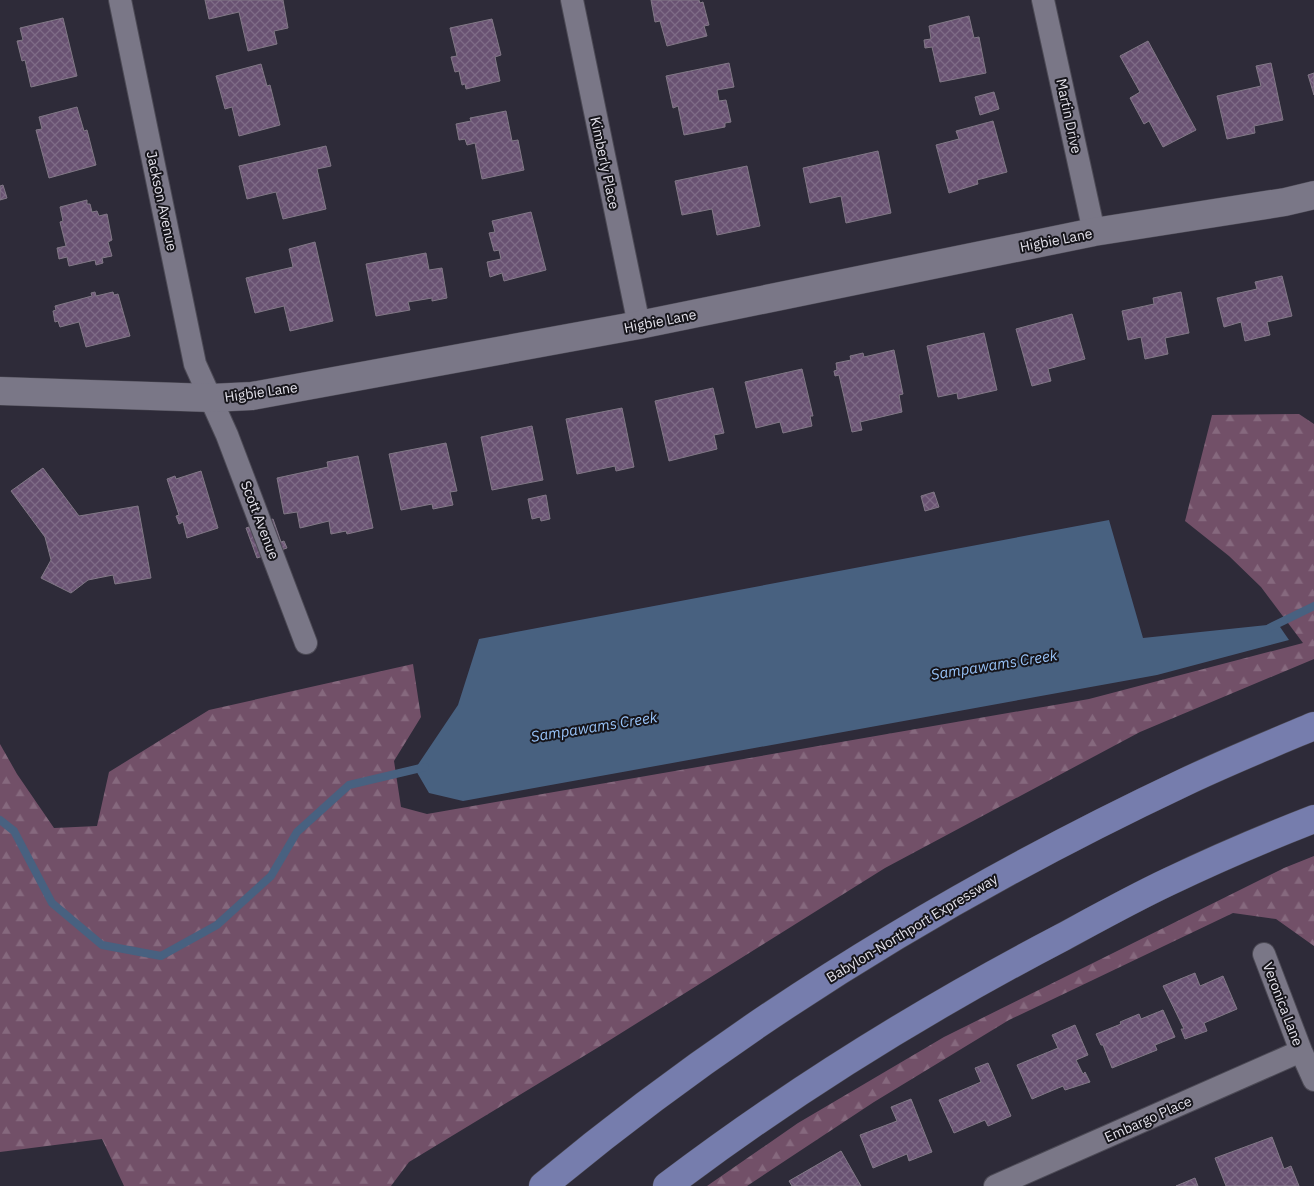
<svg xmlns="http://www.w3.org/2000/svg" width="1314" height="1186" viewBox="0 0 1314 1186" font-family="'IBM Plex Sans',sans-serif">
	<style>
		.forest { fill: url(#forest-firs) }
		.water { fill: #486180 }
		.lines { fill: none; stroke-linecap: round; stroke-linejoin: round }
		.stream { stroke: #486180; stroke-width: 8 }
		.building { fill: url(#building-cross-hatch); stroke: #817886 }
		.minor-casing { stroke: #4c4a55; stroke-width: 24 }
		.tertiary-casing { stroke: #4c4a55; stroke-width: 29 }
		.primary-casing { stroke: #4c4a55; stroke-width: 29 }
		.minor { stroke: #7a7787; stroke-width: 22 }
		.tertiary { stroke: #7a7787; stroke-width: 28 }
		.primary { stroke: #767dad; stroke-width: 28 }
		.labels { text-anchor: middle; stroke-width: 4; stroke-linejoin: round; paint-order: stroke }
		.street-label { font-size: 14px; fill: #e4e2eb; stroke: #16151b }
		.water-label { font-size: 15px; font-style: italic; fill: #99c4f9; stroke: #16151b }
	</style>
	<defs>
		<pattern id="forest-firs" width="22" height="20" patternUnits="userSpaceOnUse" patternTransform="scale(1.25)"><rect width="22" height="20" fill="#725068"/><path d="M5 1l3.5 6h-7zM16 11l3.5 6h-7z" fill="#86697e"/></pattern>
		<pattern id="building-cross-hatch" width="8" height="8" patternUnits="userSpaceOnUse" patternTransform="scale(1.25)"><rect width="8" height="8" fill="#695272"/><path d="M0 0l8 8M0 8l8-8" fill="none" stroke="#7e6b86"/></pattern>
	</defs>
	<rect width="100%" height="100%" fill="#2e2b39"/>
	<path class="forest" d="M 1299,414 L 1314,424 L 1314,659 L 1140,732 L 885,868 L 602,1045 L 409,1162 L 391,1186 L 124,1186 L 102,1139 L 0,1152 L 0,744 L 17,774 L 54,828 L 97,826 L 109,772 L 209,710 L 413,664 L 421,717 L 394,761 L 401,807 L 427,814 L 1089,699 L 1303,643 L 1261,587 L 1229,556 L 1185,521 L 1212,415 Z
		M 1314,856 L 1314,946 L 1276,919 L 1233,913 L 1009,1020 L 874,1102 L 747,1186 L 707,1186 L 798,1123 L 944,1037 L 1284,868 Z"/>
	<path class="water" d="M 1109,520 L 1143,638 L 1278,624 L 1289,640 L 1157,675 L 463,801 L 429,793 L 415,769 L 458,705 L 479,639 Z"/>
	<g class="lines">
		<path class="stream" d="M 1269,628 L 1314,606
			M 0,820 L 14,831 L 52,903 L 102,945 L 161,956 L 217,925 L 271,876 L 297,832 L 349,785 L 425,767"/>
	</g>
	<path class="building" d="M 205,0 L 283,0 L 288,28 L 274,31 L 277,44 L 248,51 L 239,12 L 209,19 Z
		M 651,0 L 699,0 L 700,3 L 703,2 L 709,25 L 704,26 L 707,36 L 667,46 L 660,21 L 655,22 Z
		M 969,16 L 974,38 L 979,37 L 986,73 L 940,82 L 932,47 L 925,48 L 924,40 L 931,39 L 929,26 Z
		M 63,18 L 77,76 L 31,87 L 25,60 L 22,61 L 17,41 L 23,40 L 20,28 Z
		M 492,19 L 501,55 L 495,57 L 500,81 L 466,89 L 465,84 L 462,85 L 459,71 L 455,72 L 451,57 L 457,56 L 450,28 Z
		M 1148,41 L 1196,130 L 1163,147 L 1149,121 L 1144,124 L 1130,98 L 1140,92 L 1120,56 Z
		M 729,63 L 734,87 L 717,90 L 719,101 L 726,100 L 731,122 L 725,123 L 725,127 L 684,135 L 678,106 L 673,108 L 666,76 Z
		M 1271,63 L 1283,120 L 1254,126 L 1255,133 L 1227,139 L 1217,96 L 1261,86 L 1256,66 Z
		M 261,64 L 267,86 L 270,85 L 280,125 L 239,136 L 232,107 L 225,109 L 216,76 Z
		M 1314,73 L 1314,95 L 1308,75 Z
		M 994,92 L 999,109 L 980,115 L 975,97 Z
		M 77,107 L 84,131 L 87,130 L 96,165 L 49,178 L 36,130 L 42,129 L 39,117 Z
		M 506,111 L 512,141 L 518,140 L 524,170 L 482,179 L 475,143 L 467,145 L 465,139 L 459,140 L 456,124 L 471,121 L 470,118 Z
		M 993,121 L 1007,172 L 977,180 L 978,184 L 949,193 L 936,145 L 959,139 L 956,131 Z
		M 326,146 L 331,166 L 317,169 L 326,209 L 283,219 L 276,192 L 247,199 L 239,166 Z
		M 878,151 L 891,213 L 846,223 L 841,196 L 810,203 L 803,168 Z
		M 747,166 L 760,226 L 717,235 L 712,209 L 682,215 L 675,181 Z
		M 3,185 L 7,198 L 0,200 L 0,186 Z
		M 87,200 L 87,204 L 90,204 L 92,212 L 97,211 L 99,216 L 107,214 L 112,240 L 108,242 L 112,256 L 102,258 L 103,263 L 96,265 L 95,260 L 69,266 L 67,257 L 59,259 L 57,248 L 66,246 L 60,222 L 63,221 L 60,207 Z
		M 531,212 L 546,270 L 504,281 L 502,273 L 490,277 L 487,262 L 501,259 L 499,250 L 494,251 L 489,233 L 495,232 L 492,221 Z
		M 315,242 L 333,321 L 290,331 L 284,306 L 255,313 L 246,278 L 293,267 L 289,249 Z
		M 426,253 L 429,270 L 442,268 L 447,298 L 432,301 L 432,298 L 408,302 L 410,310 L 376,316 L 366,264 Z
		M 1282,276 L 1292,316 L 1267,322 L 1270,335 L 1245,341 L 1241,322 L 1224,327 L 1217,298 L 1257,289 L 1255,282 Z
		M 95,292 L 96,296 L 113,292 L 114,295 L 118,294 L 130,336 L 86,347 L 79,322 L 60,327 L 58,321 L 55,322 L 53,311 L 56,310 L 55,306 L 92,296 L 91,293 Z
		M 1181,292 L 1189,333 L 1165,338 L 1168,354 L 1145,359 L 1141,337 L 1128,340 L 1122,311 L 1154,304 L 1153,298 Z
		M 1072,314 L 1085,359 L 1048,369 L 1051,381 L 1032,386 L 1016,329 Z
		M 984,333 L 997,390 L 958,399 L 957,393 L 938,397 L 927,346 Z
		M 894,350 L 903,394 L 899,395 L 902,412 L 860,422 L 862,430 L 852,432 L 839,375 L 835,376 L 834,371 L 837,370 L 836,363 L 851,360 L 850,356 L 863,353 L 864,357 Z
		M 802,369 L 813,416 L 810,416 L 812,426 L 783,433 L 780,422 L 756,428 L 745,382 Z
		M 713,388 L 724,433 L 714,435 L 717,449 L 669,461 L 655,401 Z
		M 622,408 L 634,467 L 616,471 L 615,466 L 577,474 L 566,419 Z
		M 532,426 L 543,480 L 492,490 L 481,437 Z
		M 446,443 L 457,491 L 450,492 L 453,505 L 433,509 L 432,504 L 401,510 L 389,454 Z
		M 358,456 L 373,528 L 347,534 L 346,531 L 331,534 L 329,521 L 300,528 L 297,512 L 284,514 L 277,478 L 328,467 L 327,462 Z
		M 43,468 L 79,516 L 138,506 L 151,578 L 115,584 L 113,575 L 88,580 L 71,593 L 41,578 L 51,560 L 45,537 L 11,491 Z
		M 201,471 L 218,528 L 187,538 L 183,522 L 179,524 L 176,516 L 179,515 L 167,479 L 175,476 L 176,479 Z
		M 934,492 L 939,507 L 925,511 L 921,496 Z
		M 546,495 L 550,519 L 541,521 L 540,517 L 532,519 L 528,499 Z
		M 273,519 L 281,542 L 284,541 L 287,548 L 257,558 L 246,528 Z
		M 1195,973 L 1200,986 L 1223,976 L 1237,1009 L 1204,1023 L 1207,1031 L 1185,1039 L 1181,1029 L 1184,1029 L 1163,986 Z
		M 1163,1010 L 1175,1037 L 1155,1045 L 1157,1050 L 1112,1068 L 1103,1045 L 1101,1045 L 1096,1034 L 1121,1024 L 1120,1022 L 1139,1014 L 1141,1019 Z
		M 1075,1025 L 1088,1055 L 1076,1060 L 1083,1074 L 1085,1072 L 1090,1082 L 1065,1090 L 1063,1086 L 1032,1099 L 1017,1065 L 1058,1048 L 1052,1035 Z
		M 988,1063 L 1011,1116 L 988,1126 L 985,1120 L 954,1133 L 939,1100 L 981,1082 L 975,1068 Z
		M 911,1099 L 932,1152 L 909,1161 L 907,1154 L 873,1168 L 860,1135 L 897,1121 L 891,1107 Z
		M 1272,1137 L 1284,1169 L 1291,1166 L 1299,1186 L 1226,1186 L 1215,1158 Z
		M 841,1151 L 861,1186 L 792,1186 L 789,1181 Z
		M 1195,1178 L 1198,1186 L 1176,1186 Z"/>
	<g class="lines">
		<defs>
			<path id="minor" d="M 120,0 L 195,364 L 227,435 L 306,643
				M 572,0 L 639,325
				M 1043,0 L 1094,232
				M 1264,954 L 1301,1051 L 1314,1080
				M 995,1186 L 1301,1051"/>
			<path id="tertiary" d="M 0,391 L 211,398 L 252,396 L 639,325 L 1094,232 L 1285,202 L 1314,195"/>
			<path id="primary" d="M 543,1186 C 738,1023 956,890 1185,782 C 1227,762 1271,744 1314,726
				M 667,1186 C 791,1092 923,1010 1061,938 C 1096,919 1132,899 1168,882 C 1216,859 1265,838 1314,819"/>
		</defs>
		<use href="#minor" class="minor-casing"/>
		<use href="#tertiary" class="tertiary-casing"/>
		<use href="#primary" class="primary-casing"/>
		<use href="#minor" class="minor"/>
		<use href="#tertiary" class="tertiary"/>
		<use href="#primary" class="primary"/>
	</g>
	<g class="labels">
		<g class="street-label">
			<text transform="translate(1069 116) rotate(78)" y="5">Martin Drive</text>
			<text transform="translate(605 163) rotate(78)" y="5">Kimberly Place</text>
			<text transform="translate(162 201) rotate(78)" y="5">Jackson Avenue</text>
			<text transform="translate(1056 240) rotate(-11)" y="5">Higbie Lane</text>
			<text transform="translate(660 321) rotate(-11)" y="5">Higbie Lane</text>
			<text transform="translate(261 392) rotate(-8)" y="5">Higbie Lane</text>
			<text transform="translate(260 520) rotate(69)" y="5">Scott Avenue</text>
			<text transform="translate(912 928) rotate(-31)" y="5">Babylon-Northport Expressway</text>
			<text transform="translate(1283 1004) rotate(69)" y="5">Veronica Lane</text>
			<text transform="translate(1148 1119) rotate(-24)" y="5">Embargo Place</text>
		</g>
		<g class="water-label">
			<text transform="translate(994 665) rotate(-9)" y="5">Sampawams Creek</text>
			<text transform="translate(594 727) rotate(-9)" y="5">Sampawams Creek</text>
		</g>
	</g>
</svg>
